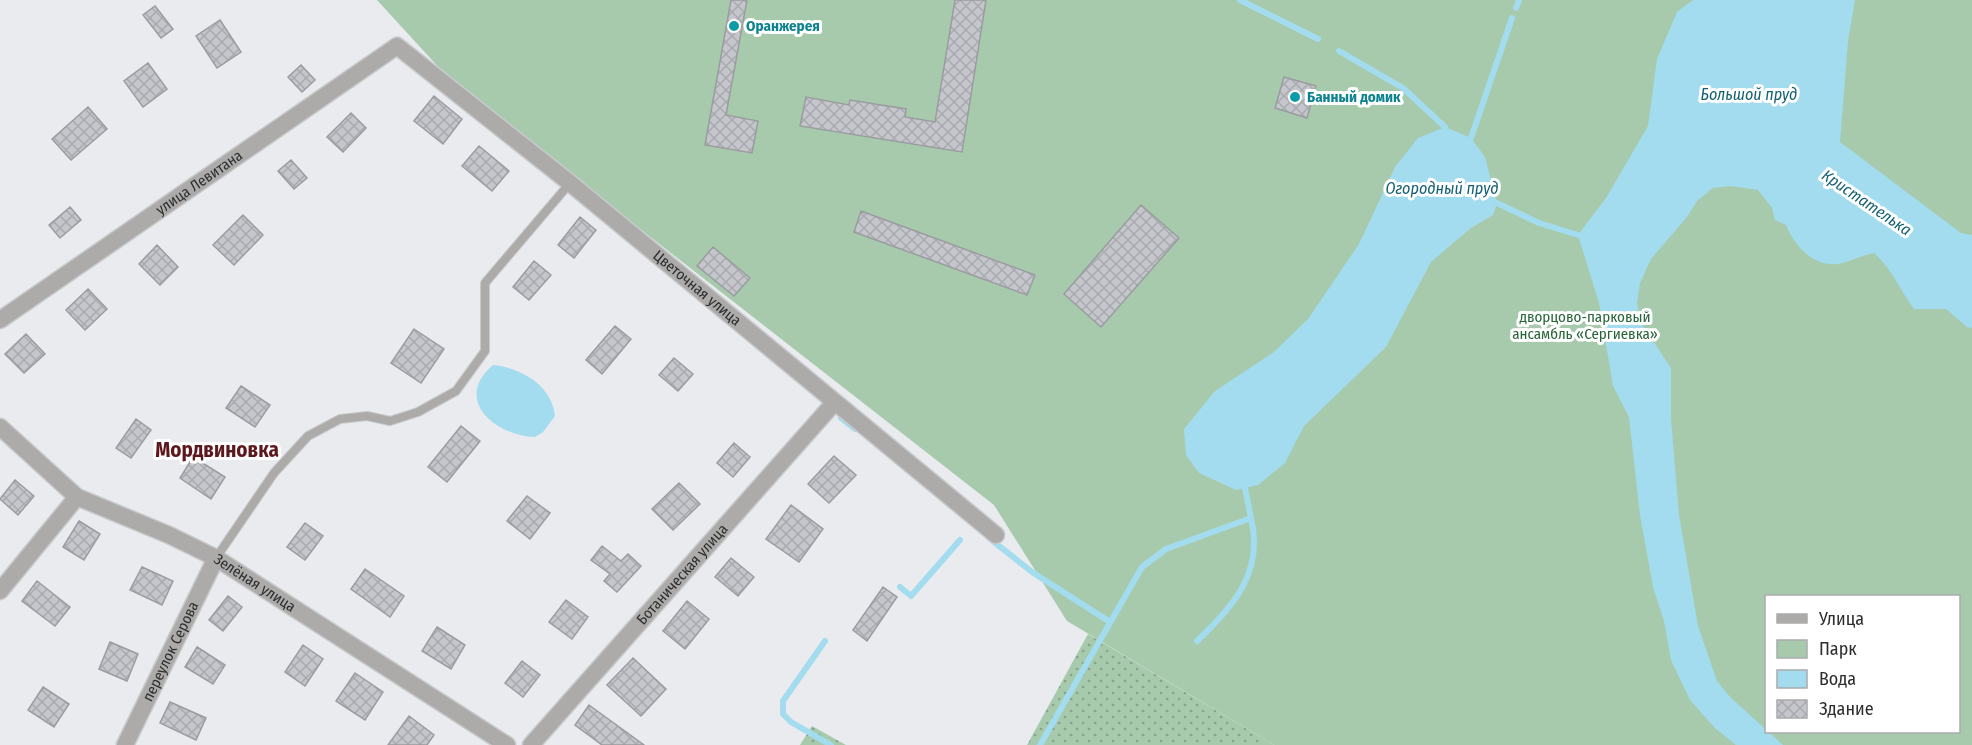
<svg xmlns="http://www.w3.org/2000/svg" width="1972" height="745" viewBox="0 0 1972 745" font-family="'Fira Sans Condensed',sans-serif">
	<style>
		.grass { fill: url(#grass-dots) }
		.park { fill: #a7caad; fill-rule: evenodd }
		.water { fill: #a2dcee }
		.lines { fill: none; stroke-linecap: round; stroke-linejoin: round }
		.stream { stroke: #a2dcee; stroke-width: 6 }
		.building { fill: url(#building-cross-hatch); stroke: #9a9ca0; stroke-width: 1.5 }
		.lane-casing { stroke: #c7c9cc; stroke-width: 10 }
		.street-casing { stroke: #c7c9cc; stroke-width: 19 }
		.lane { stroke: #acaba9; stroke-width: 8 }
		.street { stroke: #acaba9; stroke-width: 16 }
		.culture-dot { fill: #0f9aa8; stroke: #fff; stroke-width: 2 }
		.labels { text-anchor: middle; stroke-width: 6; stroke-linejoin: round; paint-order: stroke }
		.culture-label { font-size: 15px; font-weight: bold; fill: #0d838f; stroke: #fff; text-anchor: start }
		.street-label { font-size: 15px; fill: #2c2d2f; stroke: #fff }
		.park-label { font-size: 15px; fill: #276438; stroke: #fff }
		.water-label { font-size: 16px; font-style: italic; fill: #146173; stroke: #fff }
		.district-label { font-size: 21px; font-weight: bold; fill: #5d181e; stroke: #fff }
	</style>
	<defs>
		<pattern id="grass-dots" width="8" height="8" patternUnits="userSpaceOnUse" patternTransform="scale(1.5)"><rect width="8" height="8" fill="#a7caad"/><path d="M2 2h.1M6 6h.1" fill="none" stroke="#88a48d" stroke-width="1.8" stroke-linecap="round"/></pattern>
		<pattern id="building-cross-hatch" width="8" height="8" patternUnits="userSpaceOnUse" patternTransform="scale(1.5)"><rect width="8" height="8" fill="#c4c6cb"/><path d="M0 0l8 8M0 8l8-8" fill="none" stroke="#a9aaaf"/></pattern>
	</defs>
	<rect width="100%" height="100%" fill="#e9ebef"/>
	<path class="grass" d="M 1088,634 L 1274,745 L 1027,745 Z
		M 812,726 L 846,745 L 800,745 Z"/>
	<path class="park" d="M 377,0 L 1972,0 L 1972,745 L 1274,745 L 1067,621 L 994,505 L 453,83 ZM 1766,596 L 1958,596 L 1958,732 L 1766,732 Z"/>
	<path class="water" d="M 1693,0 L 1855,0 L 1848,41 L 1840,142 L 1961,233 L 1972,235 L 1972,328 L 1967,327 L 1946,309 L 1914,309 C 1900,290 1892,269 1874,253 C 1862,255 1850,262 1838,264 C 1814,267 1795,247 1786,225 L 1775,220 L 1772,208 L 1758,190 L 1731,186 L 1713,188 L 1697,201 L 1687,217 L 1651,259 L 1640,283 L 1637,304 L 1643,326 L 1671,368 L 1671,419 L 1679,515 L 1698,626 L 1717,681 L 1730,697 L 1783,745 L 1736,745 L 1715,728 L 1690,700 L 1671,660 L 1664,621 L 1653,587 L 1640,515 L 1629,417 L 1613,386 L 1599,303 L 1578,235 L 1606,198 L 1648,126 L 1657,59 L 1677,12 Z
		M 1445,127 L 1471,138 L 1485,157 L 1497,203 L 1493,215 L 1471,228 L 1431,262 L 1386,347 L 1304,426 L 1285,463 L 1258,485 L 1236,490 L 1199,473 L 1186,455 L 1184,429 L 1215,391 L 1274,352 L 1308,319 L 1359,244 L 1395,167 L 1418,138 Z
		M 493,365 C 521,368 552,385 555,416 L 543,432 L 535,437 C 496,436 452,400 493,365 Z"/>
	<g class="lines">
		<path class="stream" d="M 1240,0 L 1318,39
			M 1516,8 L 1519,0
			M 1339,51 L 1403,88 L 1445,127
			M 1471,138 L 1512,18
			M 1497,203 L 1539,223 L 1578,235
			M 841,418 L 855,429
			M 989,538 L 1032,572 L 1110,622
			M 900,587 L 911,596 L 960,540
			M 825,641 L 783,701 L 783,714 L 791,722 L 831,745
			M 1197,641 C 1234,606 1264,572 1251,518
			M 1040,745 L 1142,567 L 1166,549 L 1251,518 L 1245,488"/>
	</g>
	<path class="building" d="M 731,0 L 747,0 L 726,115 L 758,121 L 752,153 L 705,145 Z
		M 955,0 L 986,0 L 962,152 L 800,126 L 806,97 L 849,105 L 850,100 L 906,109 L 905,117 L 935,122 Z
		M 155,6 L 173,29 L 161,38 L 143,15 Z
		M 220,20 L 241,52 L 217,68 L 196,36 Z
		M 148,63 L 167,89 L 143,107 L 124,81 Z
		M 301,65 L 315,80 L 302,92 L 288,77 Z
		M 1284,77 L 1316,86 L 1307,118 L 1275,108 Z
		M 434,96 L 462,119 L 443,144 L 414,121 Z
		M 88,107 L 107,129 L 71,160 L 52,139 Z
		M 351,113 L 366,128 L 343,152 L 327,137 Z
		M 479,146 L 509,171 L 492,191 L 462,166 Z
		M 291,160 L 307,178 L 294,189 L 278,171 Z
		M 1141,205 L 1179,238 L 1101,327 L 1064,294 Z
		M 70,207 L 81,220 L 60,238 L 49,225 Z
		M 861,211 L 1035,275 L 1027,295 L 854,232 Z
		M 243,215 L 263,235 L 234,265 L 213,245 Z
		M 580,217 L 596,230 L 574,258 L 558,245 Z
		M 157,245 L 178,267 L 160,285 L 139,264 Z
		M 713,247 L 750,278 L 734,296 L 697,266 Z
		M 534,261 L 551,275 L 529,300 L 513,287 Z
		M 88,289 L 107,309 L 85,330 L 66,310 Z
		M 615,326 L 631,339 L 602,374 L 586,360 Z
		M 414,329 L 444,349 L 421,383 L 391,363 Z
		M 26,334 L 45,354 L 24,373 L 5,354 Z
		M 674,358 L 693,374 L 678,391 L 659,375 Z
		M 241,386 L 270,405 L 255,427 L 226,408 Z
		M 136,419 L 151,430 L 131,458 L 116,448 Z
		M 461,426 L 480,441 L 447,482 L 428,467 Z
		M 734,443 L 750,457 L 733,477 L 717,463 Z
		M 834,456 L 856,475 L 829,503 L 808,484 Z
		M 193,457 L 225,477 L 211,499 L 180,478 Z
		M 15,480 L 34,496 L 18,515 L 0,499 Z
		M 679,483 L 700,504 L 673,530 L 652,509 Z
		M 527,496 L 550,513 L 530,539 L 507,521 Z
		M 791,505 L 823,529 L 799,562 L 766,539 Z
		M 79,521 L 100,534 L 84,560 L 63,547 Z
		M 305,523 L 323,536 L 305,560 L 287,547 Z
		M 602,546 L 621,561 L 628,554 L 641,566 L 617,592 L 604,581 L 610,574 L 591,560 Z
		M 731,558 L 754,577 L 738,596 L 715,577 Z
		M 142,567 L 173,581 L 162,605 L 130,590 Z
		M 365,569 L 404,596 L 390,617 L 351,589 Z
		M 37,581 L 70,607 L 55,626 L 22,601 Z
		M 883,587 L 897,597 L 867,641 L 853,630 Z
		M 228,596 L 242,607 L 223,631 L 209,620 Z
		M 566,600 L 588,617 L 572,639 L 549,622 Z
		M 687,601 L 709,619 L 685,649 L 663,631 Z
		M 437,627 L 465,645 L 451,669 L 422,651 Z
		M 110,642 L 138,654 L 127,681 L 99,669 Z
		M 303,645 L 323,659 L 305,686 L 285,672 Z
		M 197,647 L 225,665 L 213,684 L 185,667 Z
		M 633,658 L 666,689 L 641,716 L 607,685 Z
		M 522,661 L 540,675 L 523,697 L 505,683 Z
		M 355,673 L 383,692 L 365,720 L 336,701 Z
		M 43,687 L 69,704 L 54,727 L 28,710 Z
		M 170,702 L 206,718 L 196,740 L 160,723 Z
		M 589,705 L 644,745 L 602,745 L 575,725 Z
		M 409,716 L 434,735 L 427,745 L 388,745 Z"/>
	<g class="lines">
		<defs>
			<path id="lane" d="M 216,558 L 274,473 L 308,436 L 340,419 L 367,416 L 390,421 L 418,412 L 456,391 L 485,351 L 485,283 L 570,183"/>
			<g id="street">
				<path id="s1" d="M 0,320 L 397,46 L 570,183 L 996,535"/>
				<path id="s2" d="M 0,427 L 77,497 L 169,535 L 216,558 L 507,745"/>
				<path d="M 0,591 L 77,497"/>
				<path id="s3" d="M 125,745 L 216,558"/>
				<path id="s4" d="M 531,745 L 834,403"/>
			</g>
		</defs>
		<use href="#lane" class="lane-casing"/>
		<use href="#street" class="street-casing"/>
		<use href="#lane" class="lane"/>
		<use href="#street" class="street"/>
	</g>
	<g class="culture-dot">
		<circle cx="734" cy="26" r="6"/>
		<circle cx="1295" cy="97" r="6"/>
	</g>
	<g class="labels">
		<g class="culture-label">
			<text x="746" y="31">Оранжерея</text>
			<text x="1307" y="102">Банный домик</text>
		</g>
		<g class="street-label">
			<text dy="5" stroke="none"><textPath href="#s1" startOffset="242">улица Левитана</textPath></text>
			<text dy="5" stroke="none"><textPath href="#s1" startOffset="868">Цветочная улица</textPath></text>
			<text dy="5" stroke="none"><textPath href="#s4" startOffset="228">Ботаническая улица</textPath></text>
			<text dy="5" stroke="none"><textPath href="#s2" startOffset="302">Зелёная улица</textPath></text>
			<text dy="5" stroke="none"><textPath href="#s3" startOffset="104">переулок Серова</textPath></text>
		</g>
		<g class="park-label">
			<text x="1585" y="322">дворцово-парковый<tspan x="1585" dy="17">ансамбль «Сергиевка»</tspan></text>
		</g>
		<g class="water-label">
			<text x="1749" y="100">Большой пруд</text>
			<text x="1442" y="194">Огородный пруд</text>
			<text transform="translate(1867 202) rotate(34)" y="6">Кристателька</text>
		</g>
		<g class="district-label">
			<text x="217" y="457">Мордвиновка</text>
		</g>
	</g>
	<rect x="1765" y="595" width="195" height="138" fill="#ffffff" stroke="#ababac" stroke-width="1.5"/>
	<rect x="1777" y="614" width="30" height="9" fill="#acaba9" stroke="#ababac" stroke-width="1.5"/>
	<text x="1819" y="625" font-size="18" fill="#2c2d2f">Улица</text>
	<rect x="1777" y="640" width="30" height="18" fill="#a7caad" stroke="#ababac" stroke-width="1.5"/>
	<text x="1819" y="655" font-size="18" fill="#2c2d2f">Парк</text>
	<rect x="1777" y="670" width="30" height="18" fill="#a2dcee" stroke="#ababac" stroke-width="1.5"/>
	<text x="1819" y="685" font-size="18" fill="#2c2d2f">Вода</text>
	<rect x="1777" y="700" width="30" height="18" fill="url(#building-cross-hatch)" stroke="#ababac" stroke-width="1.5"/>
	<text x="1819" y="715" font-size="18" fill="#2c2d2f">Здание</text>
</svg>
